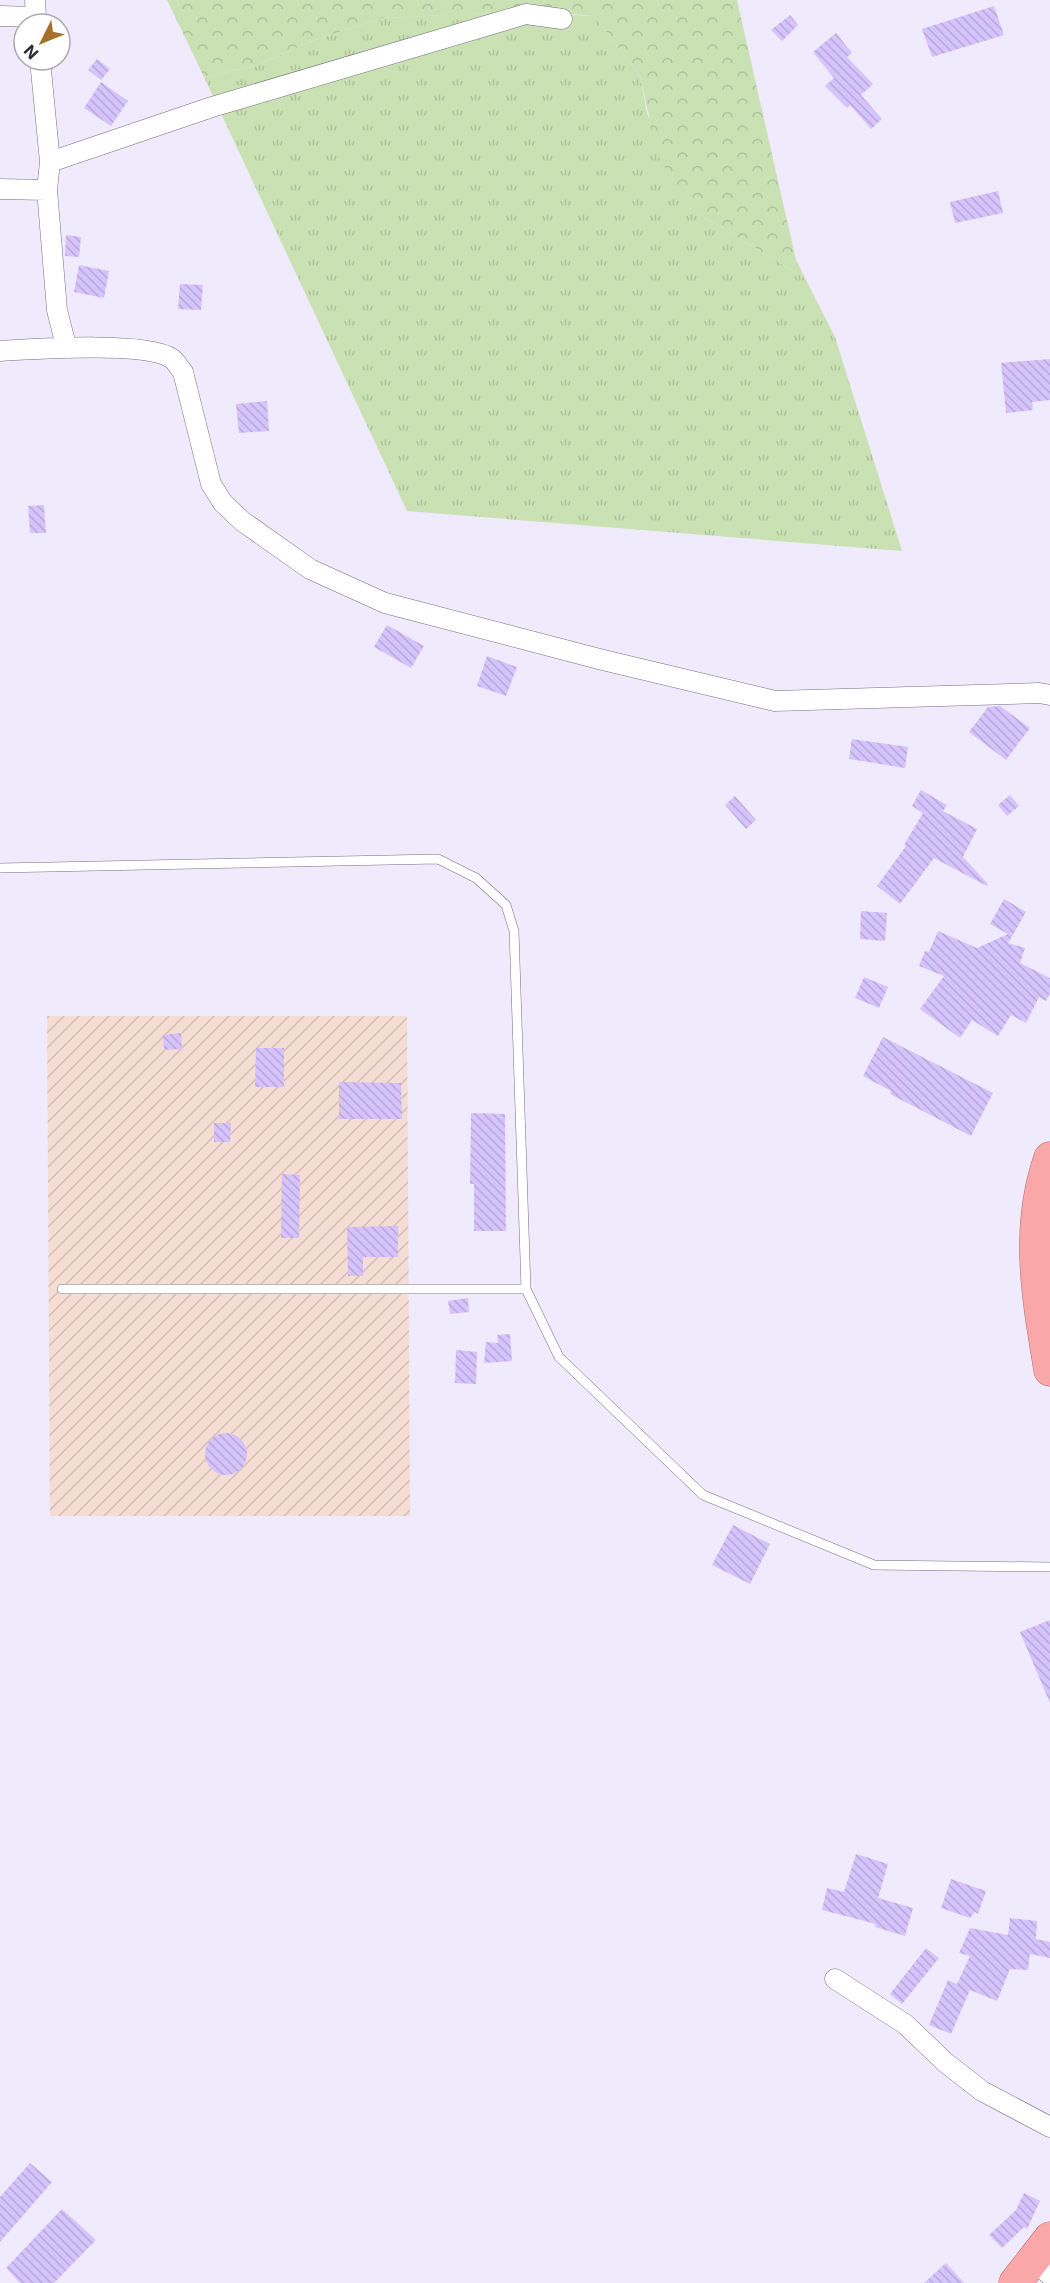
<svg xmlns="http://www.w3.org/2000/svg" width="1050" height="2283" viewBox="0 0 1050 2283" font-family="Inter,sans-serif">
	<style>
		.industrial { fill: url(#industrial-furrows) }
		.grass { fill: url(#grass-tufts) }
		.forest { fill: url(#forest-crowns) }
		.building { fill: url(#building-back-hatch) }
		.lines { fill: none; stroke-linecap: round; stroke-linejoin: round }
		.service-casing { stroke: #756f82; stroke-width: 10 }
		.minor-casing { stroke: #756f82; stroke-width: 21 }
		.trunk-casing { stroke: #b16d72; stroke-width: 33 }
		.service { stroke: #fff; stroke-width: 9 }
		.minor { stroke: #fff; stroke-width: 20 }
		.trunk { stroke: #faa7aa; stroke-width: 32 }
	</style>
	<defs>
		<pattern id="industrial-furrows" width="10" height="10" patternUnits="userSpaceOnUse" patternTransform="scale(1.5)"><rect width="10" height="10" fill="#f6ddd4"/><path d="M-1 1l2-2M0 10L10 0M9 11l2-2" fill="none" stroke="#d3beb6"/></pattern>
		<pattern id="grass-tufts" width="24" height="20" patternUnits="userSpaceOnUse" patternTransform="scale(1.5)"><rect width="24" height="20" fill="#cae2b3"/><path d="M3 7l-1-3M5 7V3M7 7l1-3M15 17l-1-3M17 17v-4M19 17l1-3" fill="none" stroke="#aec29a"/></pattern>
		<pattern id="forest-crowns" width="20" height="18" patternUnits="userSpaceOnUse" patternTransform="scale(1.5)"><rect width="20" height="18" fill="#cae2b3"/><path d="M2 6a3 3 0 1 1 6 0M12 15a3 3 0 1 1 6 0" fill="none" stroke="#aec29a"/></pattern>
		<pattern id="building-back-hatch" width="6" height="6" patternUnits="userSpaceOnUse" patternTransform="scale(1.5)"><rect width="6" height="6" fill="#d6c3fb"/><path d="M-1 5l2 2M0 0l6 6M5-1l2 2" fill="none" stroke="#b8a8d8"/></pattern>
	</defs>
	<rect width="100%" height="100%" fill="#efeafc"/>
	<path class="industrial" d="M 47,1016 L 407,1016 L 410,1516 L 50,1516 Z"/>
	<path class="grass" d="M 510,12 L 594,16 L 640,76 L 647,113 L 689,208 L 805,278 L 835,337 L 902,551 L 407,511 L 204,77 L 256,66 L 312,41 L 382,18 Z"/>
	<path class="forest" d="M 167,0 L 737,0 L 796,260 L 805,278 L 689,208 L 658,156 L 640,76 L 594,16 L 535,11 L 382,18 L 312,41 L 256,66 L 204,77 Z"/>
	<path class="building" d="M 994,6 L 1004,35 L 932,57 L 922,29 Z
		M 790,15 L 798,25 L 782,41 L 771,30 Z
		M 836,33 L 852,53 L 847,57 L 873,84 L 861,95 L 882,119 L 871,129 L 850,105 L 847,108 L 825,86 L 834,78 L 813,52 Z
		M 97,59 L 110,69 L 101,80 L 88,70 Z
		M 101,82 L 128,101 L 111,126 L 84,108 Z
		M 998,191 L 1003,213 L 955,223 L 950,202 Z
		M 66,235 L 81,237 L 79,257 L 65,256 Z
		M 79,265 L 109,271 L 104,298 L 74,292 Z
		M 180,284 L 203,285 L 201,310 L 178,309 Z
		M 1050,359 L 1050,400 L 1032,402 L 1033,410 L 1006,413 L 1001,363 Z
		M 267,401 L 269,431 L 239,433 L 236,404 Z
		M 44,505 L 46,533 L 30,533 L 28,506 Z
		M 387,625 L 424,646 L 411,668 L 374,647 Z
		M 487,656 L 517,667 L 506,696 L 477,686 Z
		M 1000,706 L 1030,728 L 1006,760 L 969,732 L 988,707 Z
		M 852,739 L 908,747 L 905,768 L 849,759 Z
		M 921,790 L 947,805 L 943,811 L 977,829 L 963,857 L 988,884 L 987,886 L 934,858 L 900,904 L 877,886 L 906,846 L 904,845 L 923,813 L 912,806 Z
		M 1010,795 L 1019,806 L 1007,816 L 998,805 Z
		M 735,796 L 756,820 L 746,829 L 725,805 Z
		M 1004,899 L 1026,912 L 1008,943 L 1025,948 L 1020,963 L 1050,978 L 1050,993 L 1046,1001 L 1039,997 L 1026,1023 L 1011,1015 L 998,1036 L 972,1020 L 960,1038 L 920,1009 L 944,976 L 919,966 L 925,951 L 929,952 L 938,931 L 977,948 L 1008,934 L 990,924 Z
		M 861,911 L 887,913 L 885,941 L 860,939 Z
		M 864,977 L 888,987 L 879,1008 L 855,998 Z
		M 181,1033 L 182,1049 L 164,1050 L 163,1035 Z
		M 883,1037 L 993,1093 L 971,1136 L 890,1094 L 891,1091 L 863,1076 Z
		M 256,1048 L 284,1048 L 284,1087 L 255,1087 Z
		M 339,1082 L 401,1083 L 402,1119 L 339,1119 Z
		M 471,1113 L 505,1114 L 506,1231 L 474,1231 L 474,1184 L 470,1184 Z
		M 214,1123 L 231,1123 L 230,1142 L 214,1142 Z
		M 282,1174 L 300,1175 L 299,1238 L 281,1238 Z
		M 398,1226 L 398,1257 L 363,1257 L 363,1276 L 348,1276 L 347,1227 Z
		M 468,1298 L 469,1312 L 450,1314 L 448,1301 Z
		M 510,1334 L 512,1361 L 484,1363 L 486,1342 L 498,1343 L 497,1335 Z
		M 456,1350 L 477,1352 L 476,1384 L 455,1383 Z
		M205 1454a21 21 0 1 1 42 0a21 21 0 1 1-42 0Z
		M 733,1525 L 770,1544 L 750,1584 L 712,1565 Z
		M 1050,1620 L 1050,1703 L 1020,1632 Z
		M 856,1854 L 888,1864 L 878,1898 L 913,1908 L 905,1936 L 875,1927 L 876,1924 L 822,1910 L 827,1888 L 844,1892 Z
		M 951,1879 L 986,1891 L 978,1914 L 975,1912 L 970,1918 L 941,1908 Z
		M 1010,1918 L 1037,1921 L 1036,1939 L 1050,1942 L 1050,1958 L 1030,1954 L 1028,1970 L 1010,1969 L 997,2001 L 970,1990 L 951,2034 L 929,2025 L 948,1980 L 957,1984 L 970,1956 L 959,1953 L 970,1928 L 1008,1935 Z
		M 926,1948 L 939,1958 L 902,2004 L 890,1994 Z
		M 30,2163 L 52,2182 L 0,2242 L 0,2197 Z
		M 1024,2193 L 1040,2201 L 1027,2229 L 1024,2227 L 1002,2248 L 989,2235 L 1016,2210 Z
		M 62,2209 L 96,2240 L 54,2283 L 20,2283 L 6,2268 Z
		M 946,2263 L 964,2283 L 924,2283 Z"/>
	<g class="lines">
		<defs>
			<path id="service" d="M 0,868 L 438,859 L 476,878 L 506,905 L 514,931 L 526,1289 L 559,1357 L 703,1495 L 874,1565 L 1050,1567
				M 62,1289 L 526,1289"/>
			<path id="minor" d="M 0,16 L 36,17 L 35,0
				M 50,162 L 212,107 L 526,14 L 562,19
				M 0,189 L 47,190 L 50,162 L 40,60
				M 47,190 L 57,310 L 66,346
				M 0,351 C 34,349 145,341 171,358 C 176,361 179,368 183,372 L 211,484 L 223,503 L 242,521 L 310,569 L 385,603 L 603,660 L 775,701 L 1039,693 L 1050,695
				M 835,1979 L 905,2024 L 946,2063 L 982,2091 L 1050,2127
				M 1033,2261 L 1050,2275"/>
			<path id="trunk" d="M 1050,1158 C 1025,1229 1038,1298 1050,1370
				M 1015,2283 L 1050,2238"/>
		</defs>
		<use href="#service" class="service-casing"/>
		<use href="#minor" class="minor-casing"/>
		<use href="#trunk" class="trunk-casing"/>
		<use href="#service" class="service"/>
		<use href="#minor" class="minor"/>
		<use href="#trunk" class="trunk"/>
	</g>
	<g transform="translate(42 42) rotate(227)"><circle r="28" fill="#ffffff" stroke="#aba9ad" stroke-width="1.5"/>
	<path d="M0-4.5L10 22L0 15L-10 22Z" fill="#a76f2c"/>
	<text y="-9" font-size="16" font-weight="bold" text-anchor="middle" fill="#2c2932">N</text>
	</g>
</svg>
